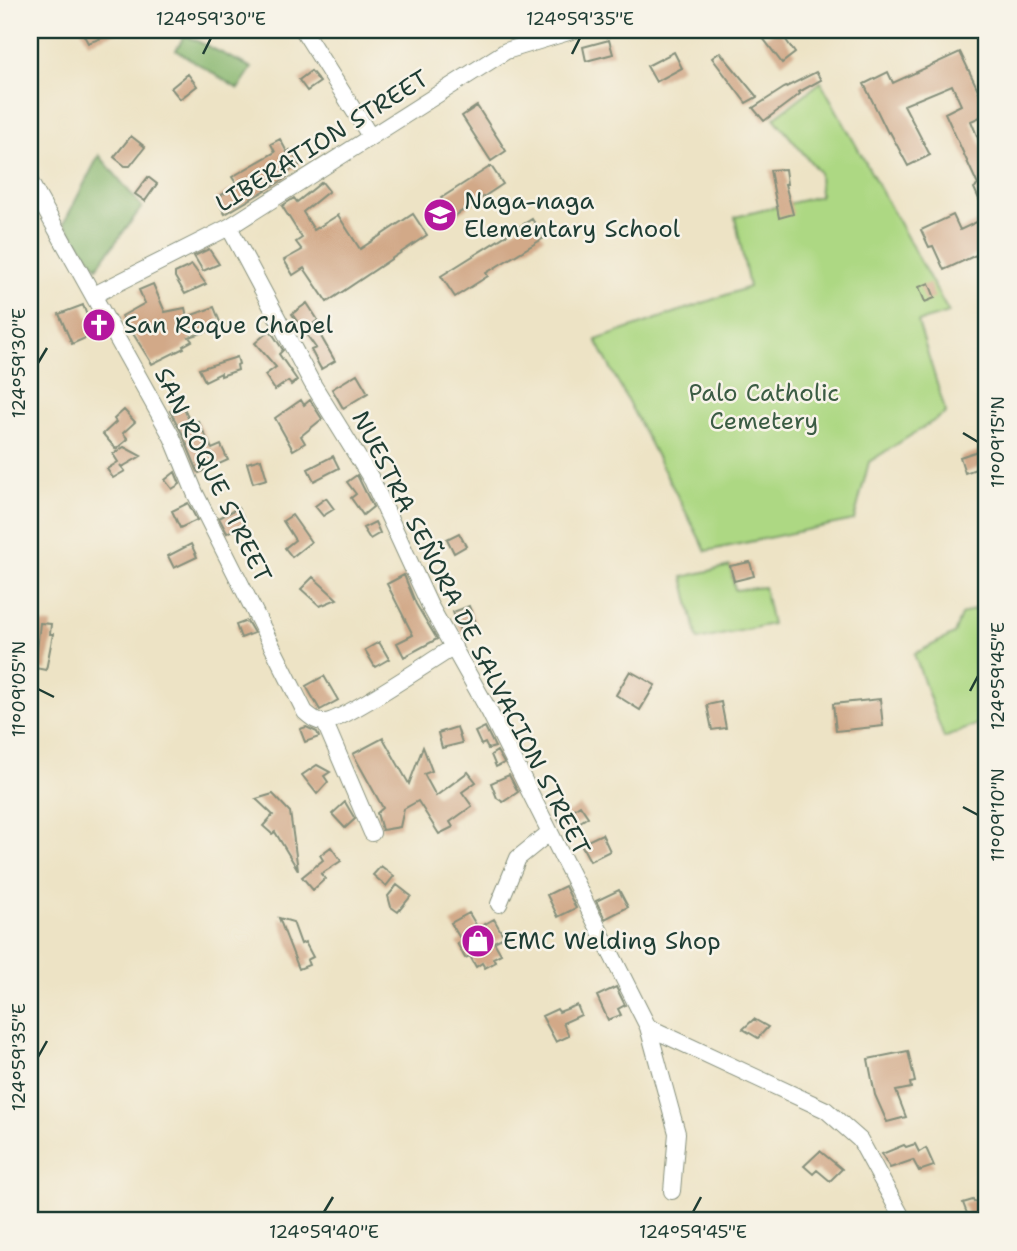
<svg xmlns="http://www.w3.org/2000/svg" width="1017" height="1251" viewBox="0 0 1017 1251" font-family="'Shantell Sans',sans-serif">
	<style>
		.green { fill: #add883; stroke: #668a5c; stroke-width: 2 }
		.forest { fill: #8ab871; stroke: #547a52; stroke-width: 2 }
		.building { fill: #d2a988 }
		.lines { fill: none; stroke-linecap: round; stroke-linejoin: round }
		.minor-casing { stroke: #86907c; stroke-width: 18 }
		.minor { stroke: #fff; stroke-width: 16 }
		.ticks { fill: none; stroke: #1f3d34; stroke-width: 2.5 }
		.labels { text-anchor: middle; stroke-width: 5; stroke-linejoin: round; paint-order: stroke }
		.street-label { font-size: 24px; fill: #1f3d34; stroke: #f7f3e8 }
		.poi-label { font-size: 24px; fill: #1f3d34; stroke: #f7f3e8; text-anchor: start }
		.park-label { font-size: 24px; fill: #3b5c44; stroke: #f7f3e8 }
		.neatline { fill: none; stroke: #1f3d34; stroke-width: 2.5 }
		.ticks-label { font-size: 18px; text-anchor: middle; fill: #1f3d34 }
	</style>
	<rect width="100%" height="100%" fill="#f7f3e8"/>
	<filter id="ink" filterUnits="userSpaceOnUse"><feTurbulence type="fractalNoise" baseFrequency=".0143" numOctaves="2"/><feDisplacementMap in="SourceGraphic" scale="14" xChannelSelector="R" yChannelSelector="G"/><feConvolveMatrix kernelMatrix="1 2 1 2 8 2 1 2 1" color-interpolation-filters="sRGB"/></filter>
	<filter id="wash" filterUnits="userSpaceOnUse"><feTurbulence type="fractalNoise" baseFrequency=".00686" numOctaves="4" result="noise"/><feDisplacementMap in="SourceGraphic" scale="28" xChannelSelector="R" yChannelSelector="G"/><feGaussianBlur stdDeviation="1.57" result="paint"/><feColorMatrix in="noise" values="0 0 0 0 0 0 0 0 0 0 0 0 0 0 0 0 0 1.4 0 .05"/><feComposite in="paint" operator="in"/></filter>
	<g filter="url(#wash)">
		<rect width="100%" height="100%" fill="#ede3c5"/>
		<path class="green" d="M 821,82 L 949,313 L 918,322 L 946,413 L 869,462 L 854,520 L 706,551 L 596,340 L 749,287 L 735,217 L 820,196 L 819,172 L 774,118 Z
			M 730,566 L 735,590 L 764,587 L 772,624 L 698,640 L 683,577 Z
			M 986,604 L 987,720 L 944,738 L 914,654 L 954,634 L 961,615 Z"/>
		<path class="forest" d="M 185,35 L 252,68 L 238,89 L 176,50 Z
			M 99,155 L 142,207 L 97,267 L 64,223 Z"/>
		<g id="blocks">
			<path class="building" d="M 81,30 L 121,30 L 121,31 L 88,43 Z
				M 779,30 L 795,53 L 782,63 L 763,38 Z
				M 609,40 L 613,54 L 586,61 L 583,47 Z
				M 674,52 L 682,68 L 656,82 L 647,66 Z
				M 720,52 L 757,97 L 746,103 L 712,58 Z
				M 960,52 L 980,94 L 987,91 L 987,114 L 971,121 L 987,160 L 987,217 L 974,188 L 978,185 L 945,113 L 961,105 L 952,85 L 904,105 L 930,155 L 908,166 L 890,132 L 888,133 L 864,84 L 888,72 L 893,83 Z
				M 311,71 L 320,82 L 307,91 L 299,80 Z
				M 816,72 L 821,80 L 799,92 L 800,94 L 764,121 L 753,108 L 784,88 Z
				M 188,74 L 197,86 L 180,99 L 171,88 Z
				M 477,106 L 506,151 L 491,161 L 462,116 Z
				M 131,136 L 145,147 L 130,166 L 125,166 L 114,157 Z
				M 280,139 L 287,152 L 290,150 L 300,165 L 286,173 L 288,176 L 283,180 L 225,214 L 216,198 L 238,186 L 232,177 L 275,152 L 271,144 Z
				M 491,166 L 503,184 L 453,217 L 441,198 Z
				M 785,169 L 787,184 L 785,184 L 793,214 L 779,218 L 770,170 Z
				M 148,177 L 157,184 L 145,201 L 135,194 Z
				M 322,182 L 329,191 L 303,212 L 314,230 L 338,215 L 360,249 L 413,214 L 427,235 L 327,302 L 304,268 L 293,275 L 284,260 L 302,250 L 296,242 L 302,238 L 282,206 L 294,198 L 297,202 Z
				M 953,215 L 960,230 L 987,217 L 987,250 L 944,270 L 933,246 L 929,247 L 921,230 Z
				M 532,219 L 544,238 L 486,273 L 488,276 L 455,297 L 441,276 Z
				M 209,249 L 219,264 L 203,271 L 194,256 Z
				M 192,265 L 206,284 L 185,294 L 175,277 L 175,273 Z
				M 929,283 L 935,298 L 925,302 L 919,287 Z
				M 153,284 L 165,312 L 185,308 L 187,317 L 214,307 L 222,327 L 189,337 L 192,341 L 183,346 L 184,348 L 152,364 L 122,316 L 145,303 L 139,290 Z
				M 307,303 L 318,320 L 314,323 L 315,326 L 335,361 L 321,369 L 311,350 L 316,348 L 292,314 Z
				M 83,305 L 88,318 L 93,317 L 101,331 L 72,344 L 59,314 Z
				M 270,330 L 283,350 L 279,354 L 297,380 L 291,385 L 288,381 L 275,390 L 265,375 L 276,367 L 255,343 Z
				M 237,357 L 239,364 L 237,365 L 238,370 L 221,376 L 221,373 L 205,381 L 199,369 Z
				M 357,374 L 368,393 L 343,408 L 332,389 Z
				M 301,400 L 304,405 L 310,400 L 322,419 L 301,436 L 305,443 L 293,450 L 275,418 Z
				M 183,406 L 191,425 L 198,421 L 212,449 L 221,445 L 228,460 L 199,473 L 198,472 L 182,433 L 170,411 Z
				M 124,410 L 135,422 L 123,433 L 128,439 L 116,449 L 103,434 L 116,422 L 114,419 Z
				M 124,447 L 141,456 L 122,467 L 120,465 L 125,471 L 113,478 L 107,469 L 118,462 L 113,454 Z
				M 987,448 L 987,465 L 965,473 L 960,457 Z
				M 333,456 L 339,468 L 314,481 L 308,469 Z
				M 261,459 L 267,479 L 253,483 L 247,463 Z
				M 175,472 L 180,484 L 172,489 L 165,480 Z
				M 357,475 L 373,507 L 363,515 L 351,498 L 356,494 L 347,482 Z
				M 326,498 L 334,509 L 323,516 L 315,506 Z
				M 188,503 L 197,520 L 180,528 L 172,511 Z
				M 238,508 L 246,522 L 227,533 L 219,518 Z
				M 292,515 L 311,542 L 292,557 L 285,548 L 295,540 L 283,521 Z
				M 375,522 L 380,533 L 370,539 L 363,528 Z
				M 459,533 L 466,546 L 454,553 L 447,539 Z
				M 191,544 L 197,557 L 174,568 L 168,556 Z
				M 750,562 L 754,576 L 734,581 L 730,566 Z
				M 404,575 L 416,604 L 437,639 L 404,657 L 397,643 L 413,635 L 387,584 Z
				M 313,577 L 337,599 L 320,606 L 301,589 Z
				M 469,606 L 477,627 L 461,633 L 453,612 Z
				M 247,621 L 254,633 L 241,638 L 236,625 Z
				M 40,623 L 51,624 L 50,634 L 53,634 L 46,670 L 35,668 Z
				M 379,642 L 389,659 L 375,667 L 365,650 Z
				M 630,671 L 655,685 L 640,710 L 616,695 Z
				M 324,676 L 338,700 L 320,710 L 306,686 Z
				M 880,699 L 883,726 L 836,731 L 833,704 Z
				M 721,702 L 726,728 L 712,730 L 707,705 Z
				M 306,727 L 317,732 L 319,737 L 305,742 L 300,729 Z
				M 457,727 L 462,743 L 442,748 L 438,733 Z
				M 485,727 L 495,747 L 488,749 L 485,743 L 481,745 L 475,732 Z
				M 383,738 L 409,784 L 423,747 L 432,771 L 424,774 L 436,796 L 468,772 L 476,782 L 462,792 L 472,806 L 450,822 L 453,827 L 439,834 L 418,801 L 404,809 L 400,827 L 382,830 L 377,813 L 383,808 L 353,754 Z
				M 497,751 L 504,763 L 496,767 L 491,755 Z
				M 317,765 L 330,772 L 324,776 L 328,782 L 317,794 L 302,775 Z
				M 509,775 L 518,792 L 503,802 L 497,798 L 491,783 Z
				M 273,794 L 290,812 L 298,870 L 275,832 L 272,834 L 263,826 L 273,815 L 256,799 Z
				M 345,802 L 355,819 L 345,828 L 332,814 Z
				M 580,805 L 588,817 L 566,831 L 558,819 Z
				M 602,834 L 610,851 L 590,861 L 581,844 Z
				M 331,847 L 341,861 L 321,874 L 325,879 L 313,890 L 302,877 L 323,860 L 320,855 Z
				M 381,866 L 394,876 L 386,886 L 373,875 Z
				M 397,885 L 411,896 L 398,912 L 391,907 L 388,896 Z
				M 565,886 L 576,908 L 558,917 L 547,895 Z
				M 619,890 L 628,907 L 605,919 L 596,901 Z
				M 469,913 L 478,928 L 494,919 L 504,937 L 494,942 L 501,954 L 493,958 L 496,962 L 485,968 L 482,963 L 476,967 L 470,956 L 465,958 L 457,943 L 461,940 L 451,923 Z
				M 279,918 L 293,922 L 301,944 L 305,942 L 313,957 L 307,960 L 309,965 L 299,969 Z
				M 616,987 L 625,1005 L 618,1009 L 621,1015 L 608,1020 L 597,996 Z
				M 577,1005 L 581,1015 L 563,1023 L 569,1036 L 556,1042 L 542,1016 L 557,1009 L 559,1012 Z
				M 754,1019 L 768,1027 L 758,1038 L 743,1029 Z
				M 908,1051 L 915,1082 L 910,1083 L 911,1088 L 896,1091 L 906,1117 L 887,1122 L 875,1095 L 868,1059 Z
				M 915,1144 L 919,1152 L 926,1148 L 934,1166 L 919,1171 L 913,1160 L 890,1168 L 882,1154 L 904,1145 L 906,1147 Z
				M 820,1151 L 842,1169 L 830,1181 L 817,1170 L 813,1174 L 804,1166 Z
				M 973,1200 L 974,1202 L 982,1200 L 987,1212 L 978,1215 L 981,1221 L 970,1221 L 963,1203 Z"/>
		</g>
	</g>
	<g filter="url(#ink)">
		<use href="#blocks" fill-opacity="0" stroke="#86907c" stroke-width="2"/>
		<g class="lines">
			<defs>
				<path id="minor" d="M 303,30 L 370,136
					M 30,182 L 172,437 L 195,493 L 305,712 C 311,717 317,723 325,722 C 343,721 432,660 454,647
					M 229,227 L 312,383 L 372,480 L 430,606 L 489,711 L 648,1027 L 677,1133 L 672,1191
					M 94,295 L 229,227 L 506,51 L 575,30
					M 325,723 L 372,833
					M 499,904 L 518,858 L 550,832
					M 648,1027 L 826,1110 L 860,1140 L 904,1221"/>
			</defs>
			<use href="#minor" class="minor-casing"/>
			<use href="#minor" class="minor"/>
		</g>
	</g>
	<path class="ticks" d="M 203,54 L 211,38M 572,54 L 580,38M 38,363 L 47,348M 963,433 L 978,442M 38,689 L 54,697M 970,691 L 978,676M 963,807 L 978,815M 38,1057 L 47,1041M 324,1212 L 333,1197M 693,1212 L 701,1197"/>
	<defs>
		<symbol id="school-disc" viewBox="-11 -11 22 22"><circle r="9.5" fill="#b5179e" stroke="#f7f3e8"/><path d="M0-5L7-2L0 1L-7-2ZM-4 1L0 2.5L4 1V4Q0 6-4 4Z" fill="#fff"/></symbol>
		<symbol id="church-disc" viewBox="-11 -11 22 22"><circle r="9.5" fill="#b5179e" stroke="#f7f3e8"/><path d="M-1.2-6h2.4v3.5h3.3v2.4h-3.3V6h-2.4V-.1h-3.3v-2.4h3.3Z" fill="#fff"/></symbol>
		<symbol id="shop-disc" viewBox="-11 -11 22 22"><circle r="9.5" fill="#b5179e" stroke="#f7f3e8"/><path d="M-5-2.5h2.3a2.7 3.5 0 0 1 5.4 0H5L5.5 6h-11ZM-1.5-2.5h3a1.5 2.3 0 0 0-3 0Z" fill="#fff"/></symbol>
	</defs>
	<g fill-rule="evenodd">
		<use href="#school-disc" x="421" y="196" width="38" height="38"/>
		<use href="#church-disc" x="80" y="306" width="38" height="38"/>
		<use href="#shop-disc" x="459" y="922" width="38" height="38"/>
	</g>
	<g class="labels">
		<g class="street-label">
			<text transform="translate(322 141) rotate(-32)" y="8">LIBERATION STREET</text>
			<text transform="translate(213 475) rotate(64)" y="8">SAN ROQUE STREET</text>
			<text transform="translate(471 633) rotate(63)" y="8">NUESTRA SEÑORA DE SALVACION STREET</text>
		</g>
		<g class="poi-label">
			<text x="464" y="209">Naga-naga<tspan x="464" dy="28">Elementary School</tspan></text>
			<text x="124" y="333">San Roque Chapel</text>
			<text x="503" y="949">EMC Welding Shop</text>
		</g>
		<g class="park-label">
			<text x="764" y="401">Palo Catholic<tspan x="764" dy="28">Cemetery</tspan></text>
		</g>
	</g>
	<rect width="1017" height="1251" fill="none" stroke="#f7f3e8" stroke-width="77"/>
	<rect x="38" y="38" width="940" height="1174" class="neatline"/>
	<g class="ticks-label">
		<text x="211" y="25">124°59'30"E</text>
		<text x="580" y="25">124°59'35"E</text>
		<text transform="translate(19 363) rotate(-90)" y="6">124°59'30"E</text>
		<text transform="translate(998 442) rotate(-90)" y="6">11°09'15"N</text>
		<text transform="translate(998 676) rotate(-90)" y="6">124°59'45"E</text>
		<text transform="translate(19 689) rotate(-90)" y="6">11°09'05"N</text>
		<text transform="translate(998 815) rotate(-90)" y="6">11°09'10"N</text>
		<text transform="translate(19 1057) rotate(-90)" y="6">124°59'35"E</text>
		<text x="324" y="1238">124°59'40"E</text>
		<text x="693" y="1238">124°59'45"E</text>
	</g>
</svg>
